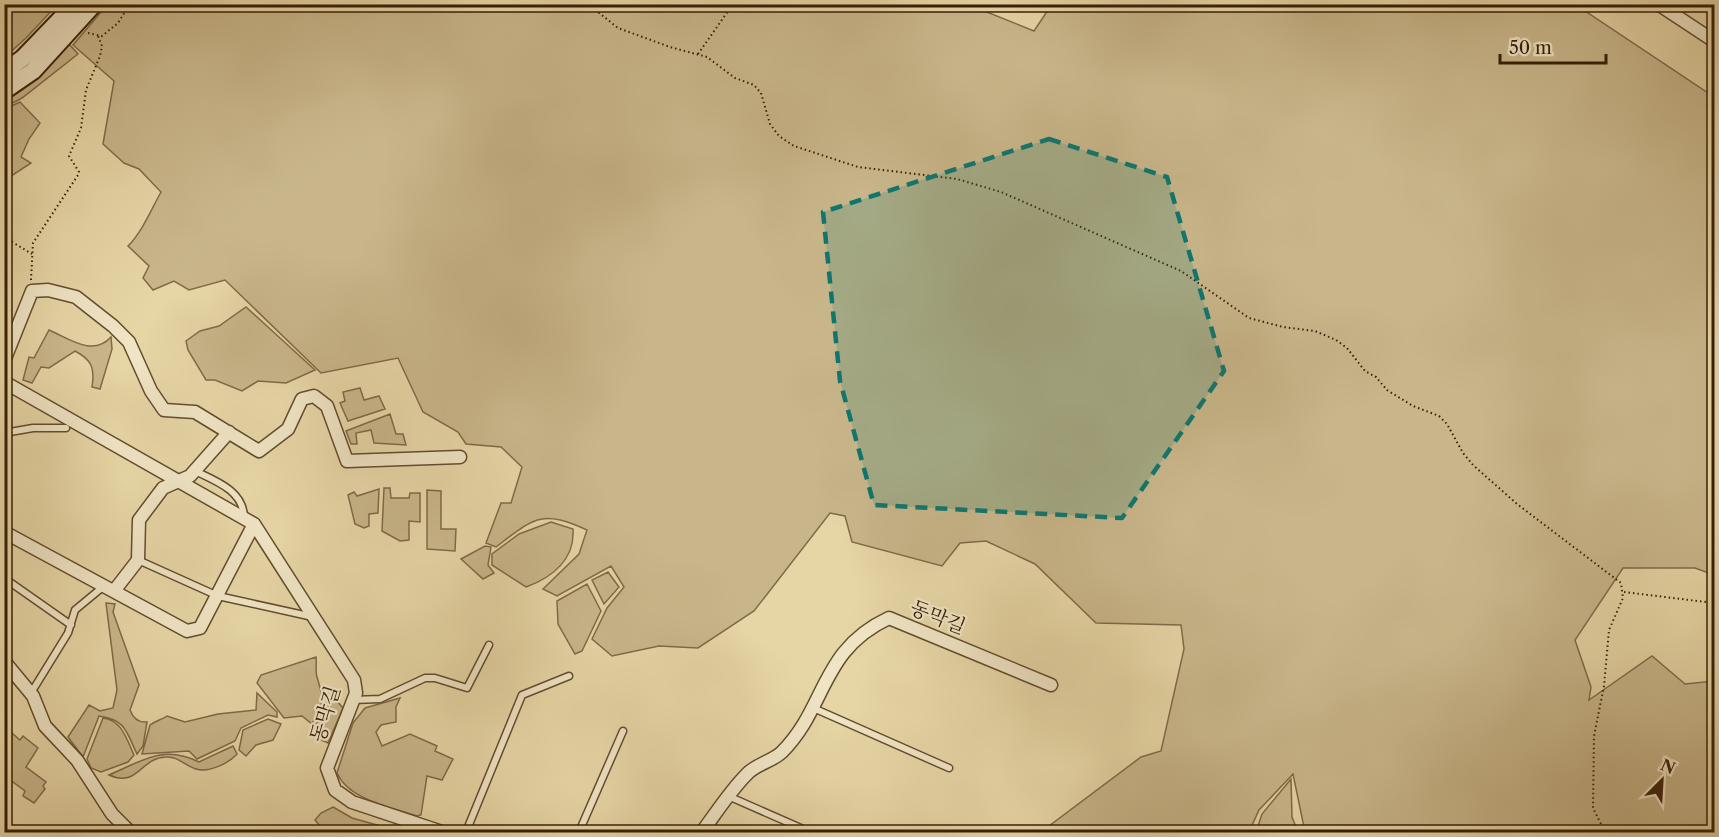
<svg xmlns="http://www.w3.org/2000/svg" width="1719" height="837" viewBox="0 0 1719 837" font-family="'Libre Caslon Text','Noto Serif KR',serif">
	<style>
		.green { fill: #c8b68a; stroke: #806a48; stroke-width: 1.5 }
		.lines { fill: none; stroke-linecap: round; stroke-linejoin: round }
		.service-casing { stroke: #634c2e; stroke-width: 9 }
		.minor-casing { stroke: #634c2e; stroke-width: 15 }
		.secondary-casing { stroke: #371f07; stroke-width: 20 }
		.path { stroke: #371f07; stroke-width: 2; stroke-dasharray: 1.5 3; stroke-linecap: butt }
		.service { stroke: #efe4c4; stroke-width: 6 }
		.minor { stroke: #efe4c4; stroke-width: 12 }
		.secondary { stroke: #efe4c4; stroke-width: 16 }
		.marked { fill: #0f766e; fill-opacity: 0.2; stroke: #0f766e; stroke-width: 4.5; stroke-dasharray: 12 8; stroke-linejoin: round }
		.labels { text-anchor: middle; stroke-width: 4.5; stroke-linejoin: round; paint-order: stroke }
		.street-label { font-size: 20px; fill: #371f07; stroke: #efe4c4 }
	</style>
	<rect width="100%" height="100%" fill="#e6d5a5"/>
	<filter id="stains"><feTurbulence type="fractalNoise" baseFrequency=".00333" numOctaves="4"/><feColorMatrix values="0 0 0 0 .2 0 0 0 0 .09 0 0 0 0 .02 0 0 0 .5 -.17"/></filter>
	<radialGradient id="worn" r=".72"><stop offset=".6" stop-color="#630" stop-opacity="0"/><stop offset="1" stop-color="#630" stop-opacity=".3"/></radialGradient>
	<path class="green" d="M 11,5 L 57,5 L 26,38 L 5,57 L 5,11 Z
		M 107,5 L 967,4 L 1034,31 L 1052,4 L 1576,5 L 1714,97 L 1714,575 L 1695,568 L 1623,568 L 1575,640 L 1591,687 L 1589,700 L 1652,656 L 1685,684 L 1714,681 L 1714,832 L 1305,832 L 1293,774 L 1259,810 L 1249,832 L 1041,832 L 1141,757 L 1161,751 L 1184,649 L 1181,625 L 1096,623 L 1035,564 L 986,541 L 960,543 L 942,566 L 852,542 L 845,516 L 830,513 L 754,611 L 698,648 L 659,646 L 612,656 L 592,639 L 607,608 L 624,587 L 611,566 L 557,596 L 543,589 L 579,554 L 587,530 C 541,509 534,518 496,547 L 486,543 L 501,503 L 511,503 L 522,467 L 501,447 L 466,444 L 458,432 L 423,412 L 398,358 L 321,373 L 225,280 L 189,290 L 174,281 L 153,290 L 143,278 L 149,266 L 128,246 C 142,232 151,210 161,192 L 139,169 L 124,163 L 103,144 L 114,81 L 73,45 Z
		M 69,44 L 78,54 L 22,98 L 5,107 L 5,101 L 23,89 Z
		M 20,102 L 40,123 L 29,139 L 21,157 L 31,163 L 5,180 L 5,109 Z
		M 246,307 L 315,370 L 286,383 L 258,381 L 242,391 L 215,380 L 206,380 L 188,350 L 186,341 L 200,331 L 219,326 Z
		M 49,330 C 70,339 93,357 111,337 L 112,349 L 100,389 L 92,387 C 95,368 92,360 75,351 L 49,368 L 41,367 L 32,383 L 23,380 L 29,357 L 34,358 Z
		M 360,388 L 364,400 L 379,396 L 385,409 L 348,421 L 340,403 L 345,401 L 343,392 Z
		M 390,414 L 396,434 L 403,434 L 406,445 L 374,443 L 371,430 L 356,433 L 357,444 L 351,444 L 346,431 Z
		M 384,488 L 390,488 L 391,498 L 409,498 L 410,493 L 420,493 L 420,522 L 409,521 L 409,540 L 400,541 L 382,531 Z
		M 379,489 L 378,513 L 369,514 L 369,526 L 364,528 L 355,524 L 348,495 L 354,492 L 357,496 Z
		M 427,490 L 441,491 L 441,529 L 456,529 L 455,551 L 427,549 Z
		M 551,522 L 573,529 C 575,559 553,577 526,587 L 492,565 L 492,554 L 519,534 Z
		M 485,546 L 491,547 L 488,565 L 494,573 L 483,579 L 461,559 Z
		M 608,572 L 619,587 L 604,604 L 592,580 Z
		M 587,584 L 601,611 L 582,651 L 575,654 L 558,624 L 557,601 Z
		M 106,603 L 115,604 L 113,612 L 139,685 L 130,710 C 133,718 138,723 147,722 L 143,746 L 137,754 C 126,731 126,720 99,716 L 83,757 L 68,737 L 89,705 L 100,711 L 113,708 L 117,690 Z
		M 316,657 C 317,663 315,671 317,677 C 325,704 324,698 312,724 L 302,716 L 284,718 L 257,683 L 261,675 Z
		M 257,693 L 277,712 L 277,717 L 268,715 L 241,728 L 235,741 L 197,759 L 189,751 L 142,754 L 150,725 C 155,721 161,720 167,716 L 185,722 L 218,714 L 256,710 Z
		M 400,698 L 396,707 L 396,722 L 381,725 L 376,732 L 382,746 L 410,734 L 437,746 L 435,751 L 453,759 L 442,780 L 427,776 L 421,815 L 417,816 C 391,807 349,800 337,773 L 353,723 L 365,708 Z
		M 328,699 L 335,699 L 343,708 L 328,743 L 321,740 L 319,730 L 315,726 Z
		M 103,718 C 122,720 127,740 134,755 L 128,762 L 101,772 L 91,768 L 87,759 Z
		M 268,719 L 281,724 L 273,740 L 256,745 L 246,756 L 239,750 L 243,730 Z
		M 5,727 L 20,740 L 23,736 L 38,748 L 26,767 L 46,782 L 43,786 L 45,789 L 34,803 L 23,796 L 25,791 L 5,776 Z
		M 233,746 L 237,754 C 229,763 209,773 196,769 C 185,766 178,756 166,757 C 140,758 138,788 109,775 C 142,761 163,744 199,762 Z
		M 1291,779 L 1292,817 L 1298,832 L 1256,832 L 1262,814 Z
		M 333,807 L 352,818 L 402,832 L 325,832 L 315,820 L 321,813 Z"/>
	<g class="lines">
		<defs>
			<path id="service" d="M 4,433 L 33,428 L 66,428
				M 195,471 C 216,481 244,491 244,518
				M 138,560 L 218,596 L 313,617
				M 4,578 L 71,625
				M 31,693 L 68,633 L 75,610 L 104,586
				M 353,700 L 380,699 L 425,678 L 435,678 L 467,688 L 489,645
				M 811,707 L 949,768
				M 728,796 L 810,832
				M 466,832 L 522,695 L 569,676
				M 579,832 L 623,731"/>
			<path id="minor" d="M 1658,4 L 1714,41
				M 4,361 L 32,291 L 48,290 L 76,297 L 113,326 L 129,342 L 151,391 L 164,410 L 195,412 L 259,451 L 288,429 L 302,399 L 314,396 L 327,406 L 347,461 L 460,457
				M 4,382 L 254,524 L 354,680 L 356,693 L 327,768 L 335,790 L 352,802 L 442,832
				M 4,532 L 187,631 L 200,628 L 254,524
				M 114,591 L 138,560 L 139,520 L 163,488 L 190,476 L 229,432
				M 4,661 L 33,696 L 45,726 L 77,760 L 112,814 L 130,832
				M 702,832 C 716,813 730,791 747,774 C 756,764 773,761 782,752 C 827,707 820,650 889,618 L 1051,685"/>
			<path id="secondary" d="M 4,72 L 23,58 L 75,4
				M 4,91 L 33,71 L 94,4"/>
		</defs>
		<use href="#service" class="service-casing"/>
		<use href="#minor" class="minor-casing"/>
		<use href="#secondary" class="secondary-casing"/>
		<path class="path" d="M 588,4 L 618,28 L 670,47 L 707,57 L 735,78 L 754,85 L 761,93 L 770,124 L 779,136 L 794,146 L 858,167 L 957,179 L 1001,192 L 1181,271 L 1249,318 L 1283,327 L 1315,331 L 1336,340 L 1347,348 L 1365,371 L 1376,377 L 1387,390 L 1413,406 L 1439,416 L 1447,424 L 1463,453 L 1473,465 L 1517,504 L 1621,583 L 1623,598 L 1609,630 L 1604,686 L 1594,736 L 1593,808 L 1605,832
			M 88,33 L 102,36 L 118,23 L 130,4
			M 698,54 L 733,4
			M 4,237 L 32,254
			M 31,280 L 33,243 L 78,175 L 79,172 L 69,156 L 81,128 L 86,90 L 100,56 L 102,46 L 98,36
			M 1624,592 L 1714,603"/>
		<use href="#service" class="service"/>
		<use href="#minor" class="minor"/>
		<use href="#secondary" class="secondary"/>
	</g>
	<path class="marked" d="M 1049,139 L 1167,177 L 1224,371 L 1122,518 L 874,505 L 840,381 L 823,212 Z"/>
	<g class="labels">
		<g class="street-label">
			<text transform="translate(938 617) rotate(22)" y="7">동막길</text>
			<text transform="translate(325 714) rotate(-73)" y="7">동막길</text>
		</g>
	</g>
	<rect width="1719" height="837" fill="none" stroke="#e6d5a5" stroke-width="24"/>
	<rect x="6" y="6" width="1707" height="825" fill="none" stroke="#371f07" stroke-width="3"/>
	<rect x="12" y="12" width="1695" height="813" fill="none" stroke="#371f07" stroke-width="1.5"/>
	<g transform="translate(1662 780) rotate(24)" stroke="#efe4c4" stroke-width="4.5" paint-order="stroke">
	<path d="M0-4.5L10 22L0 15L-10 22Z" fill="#371f07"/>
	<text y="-9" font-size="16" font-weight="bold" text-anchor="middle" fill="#371f07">N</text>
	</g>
	<path d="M1500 54v9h106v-9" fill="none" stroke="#371f07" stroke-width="3"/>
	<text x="1509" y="54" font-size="18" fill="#371f07" stroke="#efe4c4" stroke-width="4.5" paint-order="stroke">50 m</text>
	<rect width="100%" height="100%" filter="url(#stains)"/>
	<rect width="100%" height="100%" fill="url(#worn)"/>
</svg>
